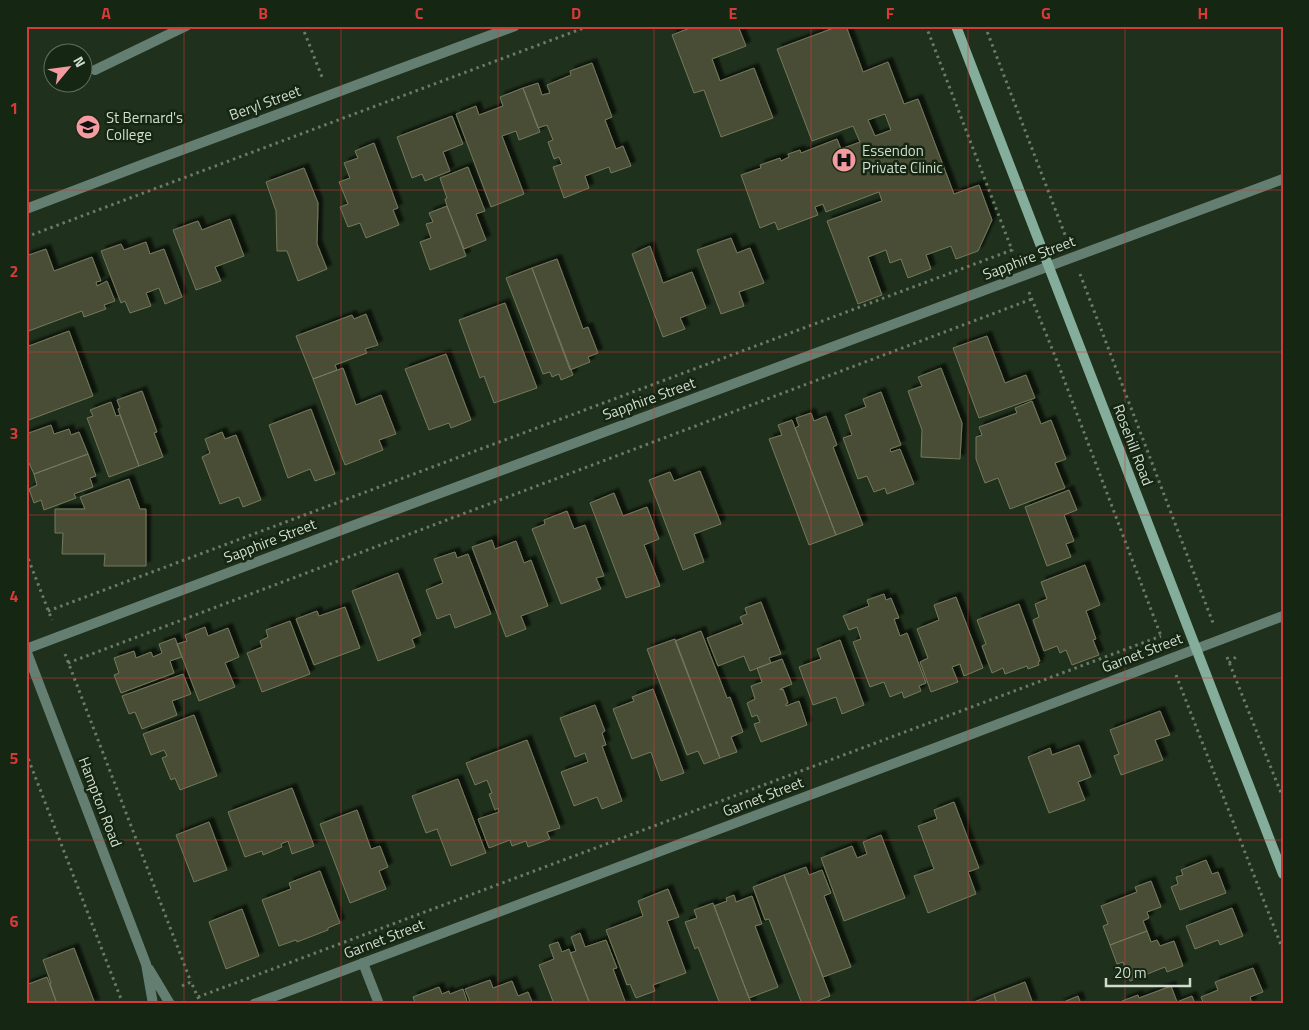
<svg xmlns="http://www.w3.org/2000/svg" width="1309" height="1030" viewBox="0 0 1309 1030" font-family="'Titillium Web',sans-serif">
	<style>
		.building { fill: #4a4e34; stroke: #74795d; fill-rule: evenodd; filter: url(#shadow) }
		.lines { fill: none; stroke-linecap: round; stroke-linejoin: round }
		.path { stroke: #6b7a69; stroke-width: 3; stroke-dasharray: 2.5 4; stroke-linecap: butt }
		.lane { stroke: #647e72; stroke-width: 10 }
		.street { stroke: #647e72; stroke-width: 10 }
		.secondary { stroke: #84ae9b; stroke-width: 10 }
		.grid { fill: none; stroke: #d63a39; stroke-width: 1; stroke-opacity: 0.55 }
		.labels { text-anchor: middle; stroke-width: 5; stroke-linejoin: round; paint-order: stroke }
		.street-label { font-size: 15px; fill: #d1dccf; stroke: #152612 }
		.poi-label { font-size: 15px; fill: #d1dccf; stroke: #152612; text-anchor: start }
		.neatline { fill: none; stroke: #d63a39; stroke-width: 2 }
		.grid-label { font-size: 16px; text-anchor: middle; font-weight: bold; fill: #d63a39 }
	</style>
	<defs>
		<filter id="shadow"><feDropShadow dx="4.5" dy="-4.5" stdDeviation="1" flood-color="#0009"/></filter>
	</defs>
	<rect width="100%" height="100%" fill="#1f301c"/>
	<path class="building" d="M 695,26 L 705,26 L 706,28 L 711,26 L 738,26 L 746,46 L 712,59 L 720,81 L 754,68 L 773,118 L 721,137 L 704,90 L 694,93 L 672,35 Z
		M 839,26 L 846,26 L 863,72 L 888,62 L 904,104 L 918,99 L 954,194 L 979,185 L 992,220 L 978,251 L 956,259 L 951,246 L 926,255 L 931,269 L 908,278 L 901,259 L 890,263 L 886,250 L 868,257 L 882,295 L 858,304 L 827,221 L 882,201 L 879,192 L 826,212 L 823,204 L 815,207 L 818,215 L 778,230 L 775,222 L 760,228 L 741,175 L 761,168 L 760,165 L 780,158 L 781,161 L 789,157 L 788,154 L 800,150 L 801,153 L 837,139 L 841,149 L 860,142 L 853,126 L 812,141 L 777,49 ZM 885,114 L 891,130 L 875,136 L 868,120 Z
		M 592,63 L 612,117 L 605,120 L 616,149 L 623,146 L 631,166 L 611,173 L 609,167 L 585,176 L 589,188 L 564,198 L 553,167 L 562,164 L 559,157 L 554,159 L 548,142 L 553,140 L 547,125 L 538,128 L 523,88 L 538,83 L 542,95 L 550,93 L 547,85 L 571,75 L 570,71 Z
		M 523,88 L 540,132 L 519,140 L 516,131 L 502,136 L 524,194 L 491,207 L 456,114 L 476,106 L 479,115 L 503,106 L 500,97 Z
		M 452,116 L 463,144 L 443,152 L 450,171 L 425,181 L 422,174 L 412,178 L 397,137 Z
		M 374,143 L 398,208 L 393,210 L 399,225 L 366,238 L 360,223 L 348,227 L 340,207 L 348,204 L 339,182 L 350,178 L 344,163 L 358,158 L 355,151 Z
		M 468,167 L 485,211 L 476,214 L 486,240 L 464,249 L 447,206 L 445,199 L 447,198 L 440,178 Z
		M 304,168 L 318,203 L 317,244 L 327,269 L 298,281 L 287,251 L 277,251 L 276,211 L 266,182 Z
		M 447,206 L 466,256 L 430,270 L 420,242 L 431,238 L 426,224 L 433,222 L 429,213 Z
		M 230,219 L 244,256 L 215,267 L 221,281 L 196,290 L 173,230 L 198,221 L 202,230 Z
		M 731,238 L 737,253 L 750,248 L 764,283 L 739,292 L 744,306 L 721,314 L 697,250 Z
		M 146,242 L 150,254 L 164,249 L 182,297 L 165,304 L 159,288 L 146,293 L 151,306 L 130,313 L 125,301 L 121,303 L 101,251 L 121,244 L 124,250 Z
		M 650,246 L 663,283 L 692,272 L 706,308 L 680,318 L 685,329 L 663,337 L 632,254 Z
		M 46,249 L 54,271 L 92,257 L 101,281 L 96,282 L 97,286 L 107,281 L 115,301 L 104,305 L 106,309 L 84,317 L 82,311 L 26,332 L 26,256 Z
		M 557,259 L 583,329 L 588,327 L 598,353 L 588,357 L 590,362 L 570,370 L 532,268 Z
		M 532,268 L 573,375 L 561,380 L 559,374 L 552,377 L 550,372 L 543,374 L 506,278 Z
		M 505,303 L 537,388 L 494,403 L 484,376 L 480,378 L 459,320 Z
		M 366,314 L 378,345 L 365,349 L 367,353 L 335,365 L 337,370 L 313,379 L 296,336 L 352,315 L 354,319 Z
		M 69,331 L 93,396 L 26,421 L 26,347 Z
		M 987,336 L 1005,383 L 1026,375 L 1035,398 L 979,418 L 953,348 Z
		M 446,354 L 471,420 L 451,428 L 449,423 L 429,430 L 405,369 Z
		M 343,368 L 356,405 L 381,395 L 396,434 L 379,440 L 383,450 L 345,465 L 313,379 Z
		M 941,368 L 962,423 L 960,459 L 921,457 L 922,430 L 908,391 L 922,386 L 918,377 Z
		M 142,391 L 157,432 L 154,433 L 163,457 L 139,466 L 118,409 L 120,408 L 117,400 Z
		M 881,392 L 901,445 L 890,449 L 891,452 L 900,449 L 914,484 L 887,494 L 885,488 L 874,492 L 867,476 L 858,479 L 843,438 L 852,435 L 845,415 L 866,407 L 863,399 Z
		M 1032,401 L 1041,424 L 1051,420 L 1066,459 L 1055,463 L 1065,488 L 1010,509 L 998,478 L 985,483 L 976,459 L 976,437 L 982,435 L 979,427 L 1017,413 L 1015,408 Z
		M 111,402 L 116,416 L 120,415 L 139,466 L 109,477 L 87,418 L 93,416 L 90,410 Z
		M 311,409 L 335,474 L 315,481 L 310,469 L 288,478 L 269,425 Z
		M 811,413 L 814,421 L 826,416 L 837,445 L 833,447 L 863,525 L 836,535 L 795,428 L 799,426 L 796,418 Z
		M 792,420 L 836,535 L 809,545 L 769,439 L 782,435 L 778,425 Z
		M 51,425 L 54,434 L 69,429 L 71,435 L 79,432 L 88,454 L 34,474 L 29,463 L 26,464 L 26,434 Z
		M 222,432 L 225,439 L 236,435 L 261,500 L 243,507 L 239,497 L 220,504 L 202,457 L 210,453 L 205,439 Z
		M 88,454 L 96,476 L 90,478 L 93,487 L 74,494 L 76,498 L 44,510 L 41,500 L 34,503 L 29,489 L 37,485 L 34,474 Z
		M 700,471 L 721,524 L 694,534 L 704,562 L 683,570 L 649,480 L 670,472 L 674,481 Z
		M 129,479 L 140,509 L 146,509 L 146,566 L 104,566 L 105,554 L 62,554 L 63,533 L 55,533 L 55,509 L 85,509 L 80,497 Z
		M 1069,490 L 1077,510 L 1064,515 L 1074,541 L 1066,544 L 1071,557 L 1047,566 L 1025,507 Z
		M 614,493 L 623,516 L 647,507 L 659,539 L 644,545 L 660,586 L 626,598 L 590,503 Z
		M 567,511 L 574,529 L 585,525 L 604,576 L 596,578 L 601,589 L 561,604 L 532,529 L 545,524 L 544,520 Z
		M 492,540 L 495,549 L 516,541 L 524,563 L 531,560 L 548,606 L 521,616 L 526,629 L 506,637 L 472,547 Z
		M 455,552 L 457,558 L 468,554 L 491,614 L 455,628 L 450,614 L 437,619 L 426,590 L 443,583 L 434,559 Z
		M 1085,565 L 1100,605 L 1086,611 L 1096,639 L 1093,640 L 1099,655 L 1072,665 L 1066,650 L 1060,653 L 1057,646 L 1044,651 L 1033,620 L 1039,617 L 1035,604 L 1047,599 L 1041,582 Z
		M 398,573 L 421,635 L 412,639 L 415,647 L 378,661 L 352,591 Z
		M 884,594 L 886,600 L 891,598 L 899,618 L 894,619 L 900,636 L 907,633 L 926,683 L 919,686 L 921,691 L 904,698 L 902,692 L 890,697 L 884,682 L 870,687 L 853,642 L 861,639 L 857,627 L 849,630 L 843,616 L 869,606 L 867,600 Z
		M 956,597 L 983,668 L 964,676 L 960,664 L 952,667 L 958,682 L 931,692 L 920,662 L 928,658 L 917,629 L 939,620 L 934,605 Z
		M 761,602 L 781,654 L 769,658 L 771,663 L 750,671 L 744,656 L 718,666 L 707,638 L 743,624 L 740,617 L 747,614 L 745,608 Z
		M 1019,604 L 1040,661 L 1038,662 L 1039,665 L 1028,669 L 1027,666 L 1005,674 L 1003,668 L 992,673 L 982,646 L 986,644 L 977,620 Z
		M 345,607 L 360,648 L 314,665 L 296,619 L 317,611 L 319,616 Z
		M 290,621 L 310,674 L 262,692 L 247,653 L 262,647 L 260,641 L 268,637 L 266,630 Z
		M 205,627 L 208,636 L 228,628 L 239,657 L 225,663 L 235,687 L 199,701 L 177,644 L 187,641 L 185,635 Z
		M 701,631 L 727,698 L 730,697 L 743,732 L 731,737 L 737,752 L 720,758 L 675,641 Z
		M 175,638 L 182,657 L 170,661 L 174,673 L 121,693 L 114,675 L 119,673 L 114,658 L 134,651 L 136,658 L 151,652 L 153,657 L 162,653 L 159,644 Z
		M 675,639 L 720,758 L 704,764 L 698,751 L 687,755 L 647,649 Z
		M 840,640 L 864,705 L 842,714 L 836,697 L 813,705 L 799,667 L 821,659 L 817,649 Z
		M 782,659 L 792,684 L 780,689 L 780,690 L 783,689 L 788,703 L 786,704 L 786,706 L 799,701 L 807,725 L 761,742 L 754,724 L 760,722 L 757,715 L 752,717 L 747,703 L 755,699 L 751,686 L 762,682 L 757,668 Z
		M 183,674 L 191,694 L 172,701 L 177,715 L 142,729 L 135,712 L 129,714 L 122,696 Z
		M 653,689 L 684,773 L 661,781 L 651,752 L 632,759 L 613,709 L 634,701 L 632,697 Z
		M 595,705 L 605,731 L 602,733 L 606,745 L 602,746 L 622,801 L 602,809 L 597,797 L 574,806 L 561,772 L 588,762 L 585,753 L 575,757 L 560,718 Z
		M 1160,711 L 1170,735 L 1155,740 L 1163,760 L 1121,775 L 1114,756 L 1119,754 L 1110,730 Z
		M 194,715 L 217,776 L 180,790 L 175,778 L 171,780 L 162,758 L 167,756 L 164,750 L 151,755 L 143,734 Z
		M 527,740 L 560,828 L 547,832 L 550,839 L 528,847 L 526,841 L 512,846 L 510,840 L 489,848 L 478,819 L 499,812 L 498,808 L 495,810 L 489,794 L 492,793 L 487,780 L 475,785 L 466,763 Z
		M 1079,745 L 1091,777 L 1078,782 L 1085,800 L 1049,813 L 1028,757 L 1050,748 L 1052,755 Z
		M 458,779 L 486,853 L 451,866 L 437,829 L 426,833 L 412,796 Z
		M 292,788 L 314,846 L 292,854 L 288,841 L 281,844 L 282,847 L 263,855 L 262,851 L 245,857 L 228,812 Z
		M 954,802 L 979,868 L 968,872 L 976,894 L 928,913 L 914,876 L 934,869 L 918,826 L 937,819 L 934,810 Z
		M 357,810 L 371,849 L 380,846 L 388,867 L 379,871 L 386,889 L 350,903 L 320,824 Z
		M 209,822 L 227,870 L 194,882 L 176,835 Z
		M 881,835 L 905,898 L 844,921 L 821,858 L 852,846 L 857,858 L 867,854 L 863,842 Z
		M 1206,860 L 1212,874 L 1218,872 L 1226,893 L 1180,910 L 1171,887 L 1178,884 L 1176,877 L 1183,875 L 1181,870 Z
		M 806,867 L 809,875 L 822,870 L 831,893 L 824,896 L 851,967 L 823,977 L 784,875 Z
		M 320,871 L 340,923 L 328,928 L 328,930 L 297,942 L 296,940 L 279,946 L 262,900 L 291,889 L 289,883 Z
		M 784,875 L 830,996 L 810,1004 L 802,1004 L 769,919 L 765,920 L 753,887 Z
		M 1151,881 L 1161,907 L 1147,912 L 1149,918 L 1143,921 L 1147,931 L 1110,945 L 1103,926 L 1108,924 L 1101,906 L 1137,892 L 1135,887 Z
		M 668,889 L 679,917 L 667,921 L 686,973 L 653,985 L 655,991 L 636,998 L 630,984 L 627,985 L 606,930 L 643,916 L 638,901 Z
		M 734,895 L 736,902 L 752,896 L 762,924 L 755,926 L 778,987 L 749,998 L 714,906 L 727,901 L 726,898 Z
		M 713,903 L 749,998 L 752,1004 L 720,1004 L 698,947 L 695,949 L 685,922 L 697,918 L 694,910 Z
		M 1232,908 L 1243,936 L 1220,945 L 1218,940 L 1195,949 L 1186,926 Z
		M 242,909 L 259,956 L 226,969 L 209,922 Z
		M 1147,931 L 1151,942 L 1157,940 L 1160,946 L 1174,941 L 1183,966 L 1167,972 L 1165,967 L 1130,981 L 1123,962 L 1117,964 L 1110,945 Z
		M 580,933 L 585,947 L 606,940 L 617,968 L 613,969 L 626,1004 L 590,1004 L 570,953 L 576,951 L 571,937 Z
		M 558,942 L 562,952 L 569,949 L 590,1004 L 554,1004 L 539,965 L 554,959 L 549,945 Z
		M 74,948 L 95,1004 L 57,1004 L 50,984 L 51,983 L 43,960 Z
		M 1253,968 L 1263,992 L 1250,997 L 1252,1004 L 1204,1004 L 1201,997 L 1218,990 L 1215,982 Z
		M 47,977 L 57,1004 L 26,1004 L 26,985 Z
		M 490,980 L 493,988 L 512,981 L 518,996 L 528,992 L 533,1004 L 471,1004 L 465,989 Z
		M 1025,982 L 1033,1004 L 997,1004 L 994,994 Z
		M 1171,986 L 1177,1002 L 1192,996 L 1195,1004 L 1123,1004 L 1122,1001 L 1138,995 L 1139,998 Z
		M 439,987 L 442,994 L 449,991 L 450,994 L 463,989 L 468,1004 L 410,1004 L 415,1002 L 413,997 Z
		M 994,994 L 997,1004 L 969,1004 Z
		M 1078,996 L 1081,1004 L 1059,1004 Z"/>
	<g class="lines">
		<path class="path" d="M 302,26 L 322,77
			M 985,26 L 1067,240
			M 26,237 L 589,26
			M 1080,274 L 1213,623
			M 1029,292 L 1057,361 L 1161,636
			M 26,553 L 52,620
			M 48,611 L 1012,250 L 926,26
			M 65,654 L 191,982
			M 1227,657 L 1283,798
			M 68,663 L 1032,299
			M 1229,663 L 1238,655
			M 1176,675 L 1283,950
			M 26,753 L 123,1004
			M 182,986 L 191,982 L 201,1004
			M 198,997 L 1161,636"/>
		<path class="lane" d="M 95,70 L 186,26
			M 363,963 L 379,1004"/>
		<path class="street" d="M 26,209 L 144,164 L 515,26
			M 26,649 L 352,526 L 1283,179
			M 26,650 L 146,964 L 153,1004
			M 149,969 L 170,1004
			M 254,1004 L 927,751 L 1283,616"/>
		<path class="secondary" d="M 956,26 L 1283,874"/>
	</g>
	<path class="grid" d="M 184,26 L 184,1004M 341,26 L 341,1004M 498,26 L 498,1004M 654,26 L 654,1004M 811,26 L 811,1004M 968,26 L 968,1004M 1125,26 L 1125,1004M 26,190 L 1283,190M 26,352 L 1283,352M 26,515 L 1283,515M 26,678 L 1283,678M 26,840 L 1283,840"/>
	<defs>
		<symbol id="school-disc" viewBox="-11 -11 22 22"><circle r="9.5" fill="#f49b9f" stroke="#152612"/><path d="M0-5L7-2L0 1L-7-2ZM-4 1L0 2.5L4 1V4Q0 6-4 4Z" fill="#111"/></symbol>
		<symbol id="hospital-disc" viewBox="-11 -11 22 22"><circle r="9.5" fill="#f49b9f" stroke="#152612"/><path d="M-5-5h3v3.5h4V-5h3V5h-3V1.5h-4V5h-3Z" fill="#111"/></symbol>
	</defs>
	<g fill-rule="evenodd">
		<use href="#school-disc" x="74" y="113" width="28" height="28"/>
		<use href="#hospital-disc" x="830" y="146" width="28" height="28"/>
	</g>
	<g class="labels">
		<g class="street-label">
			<text transform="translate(265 103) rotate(-20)" y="5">Beryl Street</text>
			<text transform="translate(1029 258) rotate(-21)" y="5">Sapphire Street</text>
			<text transform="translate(649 399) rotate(-20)" y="5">Sapphire Street</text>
			<text transform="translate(1133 445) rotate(69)" y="5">Rosehill Road</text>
			<text transform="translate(270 541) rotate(-21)" y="5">Sapphire Street</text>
			<text transform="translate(1142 653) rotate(-21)" y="5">Garnet Street</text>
			<text transform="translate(763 797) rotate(-21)" y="5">Garnet Street</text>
			<text transform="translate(100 802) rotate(69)" y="5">Hampton Road</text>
			<text transform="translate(384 939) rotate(-21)" y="5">Garnet Street</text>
		</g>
		<g class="poi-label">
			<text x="106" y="123">St Bernard's<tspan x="106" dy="17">College</tspan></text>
			<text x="862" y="156">Essendon<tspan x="862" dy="17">Private Clinic</tspan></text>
		</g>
	</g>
	<rect width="1309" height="1030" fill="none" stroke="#152612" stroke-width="55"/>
	<g transform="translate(68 68) rotate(61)"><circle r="24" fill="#152612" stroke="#606f5e"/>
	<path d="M0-4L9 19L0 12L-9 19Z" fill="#f49b9f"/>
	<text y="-8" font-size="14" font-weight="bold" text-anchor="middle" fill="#d1dccf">N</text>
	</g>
	<path d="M1106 978v8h84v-8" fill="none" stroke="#d1dccf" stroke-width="2.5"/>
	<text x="1114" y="978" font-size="15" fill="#d1dccf" stroke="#152612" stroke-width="4" paint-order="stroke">20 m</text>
	<rect x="28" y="28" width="1254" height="974" class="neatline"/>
	<g class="grid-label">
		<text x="106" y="19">A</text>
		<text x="263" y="19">B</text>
		<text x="419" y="19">C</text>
		<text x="576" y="19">D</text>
		<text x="733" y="19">E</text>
		<text x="890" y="19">F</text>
		<text x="1046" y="19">G</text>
		<text x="1203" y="19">H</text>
		<text x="14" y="114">1</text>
		<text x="14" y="277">2</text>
		<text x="14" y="439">3</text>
		<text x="14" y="602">4</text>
		<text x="14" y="764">5</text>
		<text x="14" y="927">6</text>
	</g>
</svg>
